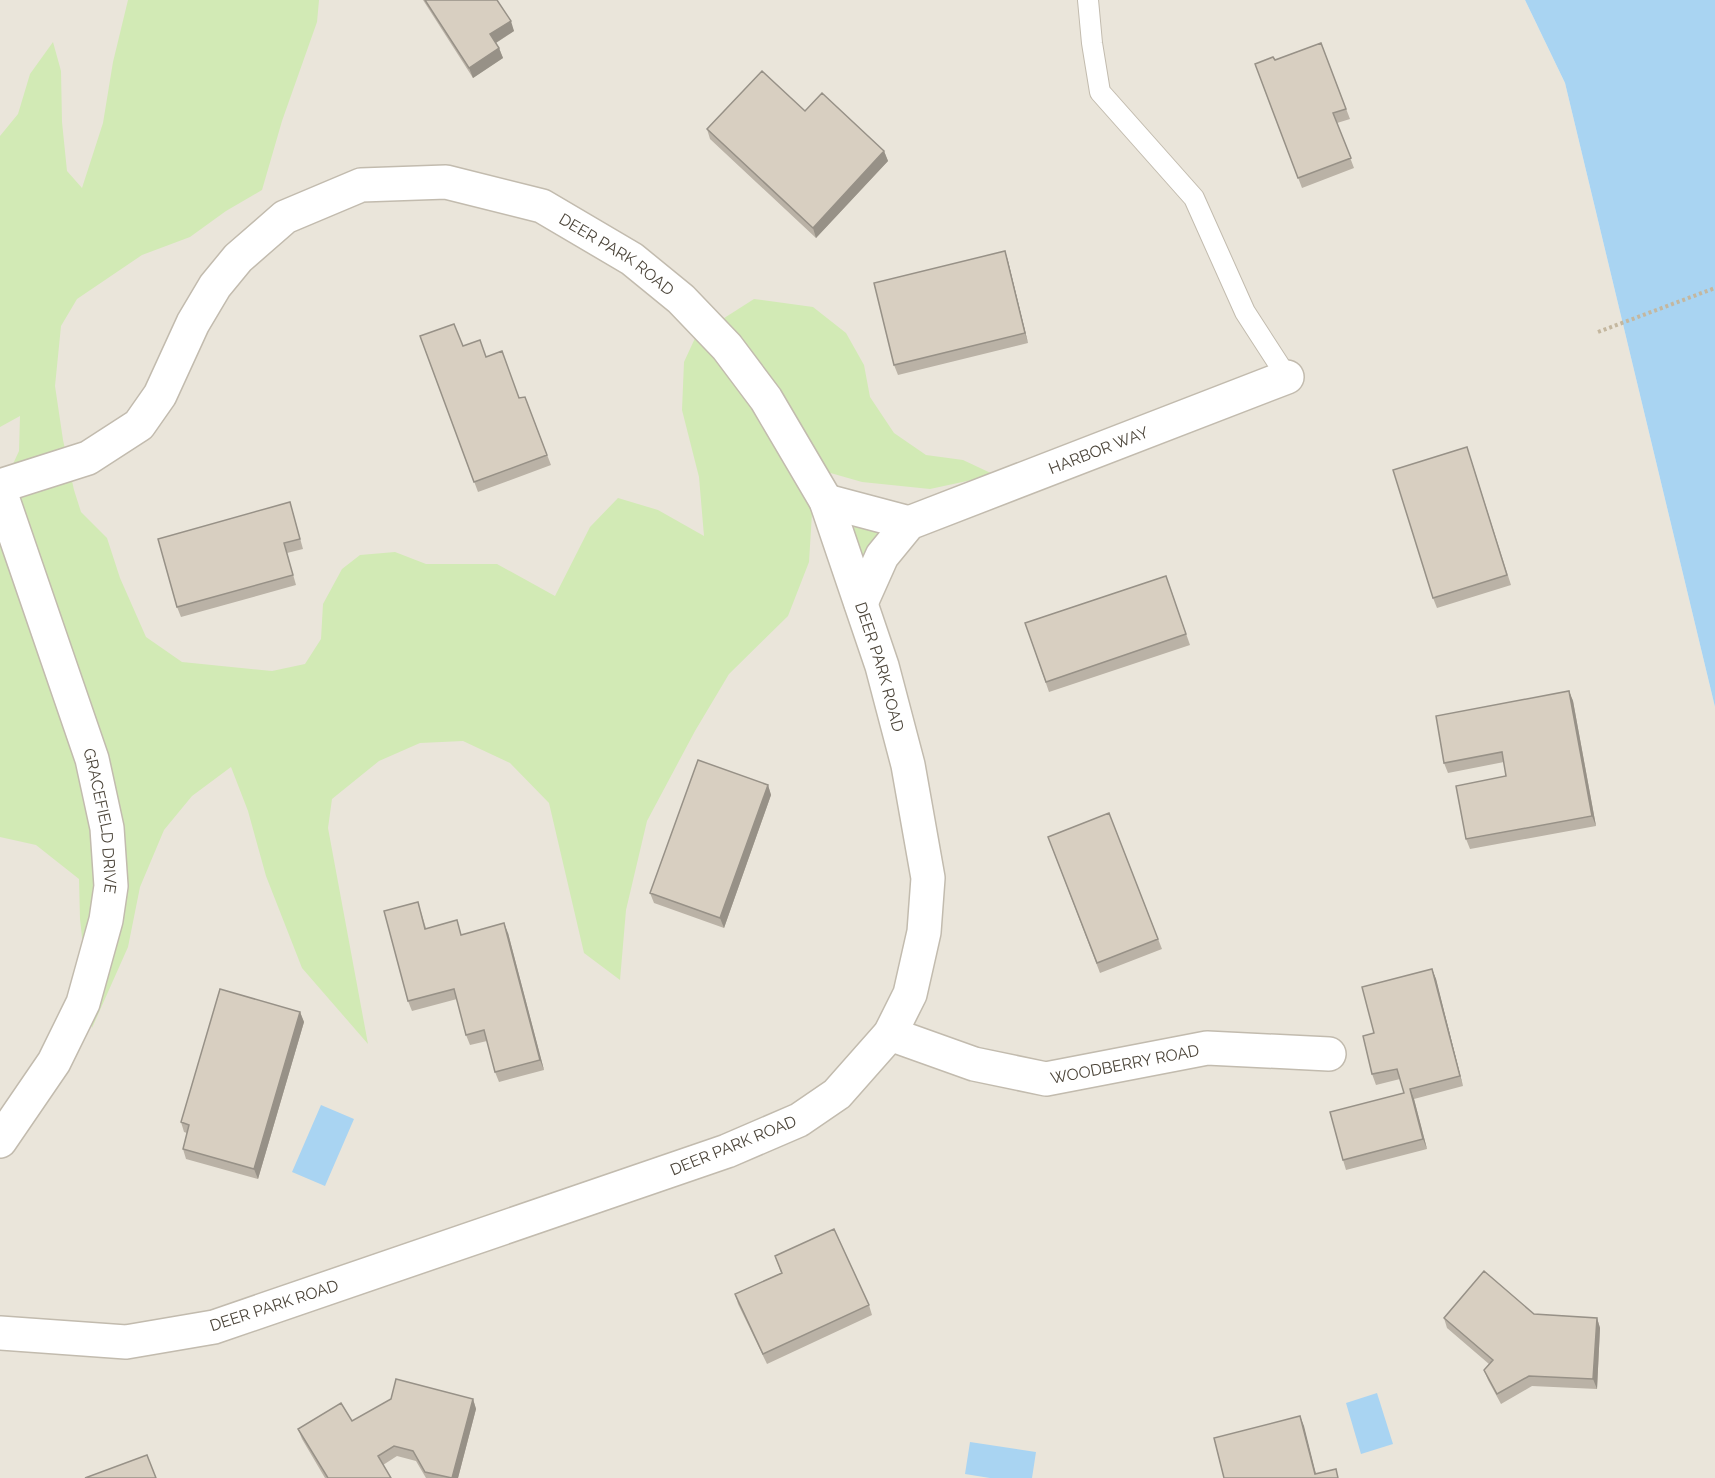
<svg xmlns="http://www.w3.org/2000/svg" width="1715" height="1478" viewBox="0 0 1715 1478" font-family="Raleway,sans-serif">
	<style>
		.residential { fill: #eae5da }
		.green { fill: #d2eab5 }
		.water { fill: #a9d4f2 }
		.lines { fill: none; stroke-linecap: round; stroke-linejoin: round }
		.service-casing { stroke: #c2bbae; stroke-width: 22 }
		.minor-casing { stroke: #c2bbae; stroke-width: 36 }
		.path { stroke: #c4b79f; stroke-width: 4; stroke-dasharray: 3 3; stroke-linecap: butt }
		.service { stroke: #fff; stroke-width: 20 }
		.minor { stroke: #fff; stroke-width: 33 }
		.wall { fill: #bab2a6 }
		.shaded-wall { fill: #979187 }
		.building { fill: #d8cfc1; stroke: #979187; stroke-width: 1.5 }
		.labels { text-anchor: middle; stroke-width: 4.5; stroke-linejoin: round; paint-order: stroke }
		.street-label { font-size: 16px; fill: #4b4439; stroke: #fff }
	</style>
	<rect width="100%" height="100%" fill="#f6f3ec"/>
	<path class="residential" d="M 0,0 L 1525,0 L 1565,83 L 1715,707 L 1715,1478 L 0,1478 Z"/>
	<path class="green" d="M 128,0 L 319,0 L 317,22 L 282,121 L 262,190 L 226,211 L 190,237 L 142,255 L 77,299 L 61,326 L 55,386 L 63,440 L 74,490 L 81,512 L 107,538 L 120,578 L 146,637 L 182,662 L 272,671 L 305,664 L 321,639 L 323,604 L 342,569 L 360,555 L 395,552 L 426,564 L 497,564 L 555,596 L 590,527 L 618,498 L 658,510 L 704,536 L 699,477 L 682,410 L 684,362 L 696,336 L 754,299 L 813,307 L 846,333 L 864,365 L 870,397 L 894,433 L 926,455 L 963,460 L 995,475 L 930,489 L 862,482 L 827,472 L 812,513 L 809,562 L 788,616 L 729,674 L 695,731 L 647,821 L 626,910 L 620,980 L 584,953 L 549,803 L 510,763 L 463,741 L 420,743 L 379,761 L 332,799 L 328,828 L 368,1044 L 302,968 L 266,876 L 248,811 L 231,767 L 192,796 L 164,830 L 140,887 L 128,947 L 92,1028 L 80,919 L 79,879 L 36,845 L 0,837 L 0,492 L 19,451 L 20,416 L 0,427 L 0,136 L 18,114 L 30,74 L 53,42 L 61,71 L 62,122 L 67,171 L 82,188 L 103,123 L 113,62 Z
		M 835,510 L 900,527 L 861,589 Z"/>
	<path class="water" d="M 1525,0 L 1715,0 L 1715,707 L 1565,83 Z
		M 321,1105 L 354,1119 L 325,1186 L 292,1172 Z
		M 1377,1393 L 1393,1444 L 1361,1454 L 1346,1403 Z
		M 970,1442 L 1036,1452 L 1032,1478 L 990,1478 L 965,1474 Z"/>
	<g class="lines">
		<defs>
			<path id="service" d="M 1088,0 L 1092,43 L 1100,92 L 1194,198 L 1245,312 L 1287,377"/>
			<g id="minor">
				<path id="s1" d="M 0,486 L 88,458 L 139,425 L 160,395 L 193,323 L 215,286 L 238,258 L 285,217 L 361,185 L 446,182 L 542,206 L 632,259 L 681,299 L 727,347 L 766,399 L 826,501 L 882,666 L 908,765 L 928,878 L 924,932 L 910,994 L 890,1034 L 837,1094 L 799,1120 L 727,1151 L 214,1327 L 126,1342 L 0,1333"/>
				<path id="s2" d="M 0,491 L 92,759 L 107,828 L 111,886 L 106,920 L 83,1003 L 54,1062 L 0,1141"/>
				<path d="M 826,501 L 909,523"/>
				<path id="s3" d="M 861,603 L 882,556 L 909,523 L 1287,377"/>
				<path id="s4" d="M 890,1034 L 974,1064 L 1046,1079 L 1207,1048 L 1329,1054"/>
			</g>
		</defs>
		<use href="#service" class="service-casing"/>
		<use href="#minor" class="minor-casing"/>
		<path class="path" d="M 1598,332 L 1715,288"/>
		<use href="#service" class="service"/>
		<use href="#minor" class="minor"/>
	</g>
	<path class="wall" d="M 423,0 L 497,0 L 514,31 L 496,43 L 499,48 L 503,58 L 473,78 Z
		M 1321,43 L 1350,119 L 1337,123 L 1354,168 L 1302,188 L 1255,64 L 1275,60 Z
		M 805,111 L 884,151 L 888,161 L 816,238 L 710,139 L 707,129 Z
		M 1005,251 L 1008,261 L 1028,343 L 898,375 L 894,365 Z
		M 420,336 L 463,346 L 486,357 L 519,398 L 525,397 L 551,465 L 478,492 Z
		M 1467,447 L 1511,585 L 1437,608 L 1433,598 Z
		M 290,502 L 303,549 L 287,553 L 296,585 L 181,617 L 177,607 Z
		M 1166,576 L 1190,645 L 1049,692 L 1025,623 Z
		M 1569,691 L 1573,701 L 1596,826 L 1470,849 L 1466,839 L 1506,776 L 1504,762 L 1448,773 L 1444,763 Z
		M 768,785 L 771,795 L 724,928 L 654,903 L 650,893 Z
		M 1109,813 L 1162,949 L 1100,973 L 1048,837 Z
		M 421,912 L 426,928 L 462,934 L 508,933 L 544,1070 L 499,1082 L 495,1072 L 487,1041 L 470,1045 L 466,1035 L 457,999 L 412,1011 L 408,1001 Z
		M 1432,969 L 1436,979 L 1463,1086 L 1414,1099 L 1427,1149 L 1346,1170 L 1343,1160 L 1404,1093 L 1400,1079 L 1376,1085 L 1372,1074 L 1374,1033 Z
		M 300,1012 L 304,1022 L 258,1179 L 186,1159 L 183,1149 L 187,1133 L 184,1132 L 181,1122 Z
		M 775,1256 L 869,1305 L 872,1315 L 767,1364 L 738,1304 L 735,1294 L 781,1273 Z
		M 1534,1314 L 1597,1318 L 1600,1328 L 1597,1389 L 1532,1386 L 1501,1404 L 1488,1380 L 1484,1370 L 1489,1364 L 1447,1328 L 1444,1318 Z
		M 473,1399 L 476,1409 L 458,1478 L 426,1478 L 416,1461 L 397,1456 L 383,1465 L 391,1478 L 325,1478 L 302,1439 L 298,1429 L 352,1421 Z"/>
	<path class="shaded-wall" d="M 511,21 L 514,31 L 494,44 L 490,34 Z
		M 499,48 L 503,58 L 473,78 L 469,68 Z
		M 884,151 L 888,161 L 816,238 L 813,228 Z
		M 1005,251 L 1008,261 L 1028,343 L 1025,333 Z
		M 1569,691 L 1573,701 L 1596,826 L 1592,816 Z
		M 768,785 L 771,795 L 724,928 L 720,918 Z
		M 504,923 L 508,933 L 544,1070 L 540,1060 Z
		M 1432,969 L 1436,979 L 1463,1086 L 1460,1076 Z
		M 300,1012 L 304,1022 L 258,1179 L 254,1169 Z
		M 1410,1089 L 1414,1099 L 1427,1149 L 1423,1139 Z
		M 1597,1318 L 1600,1328 L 1597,1389 L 1593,1379 Z
		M 473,1399 L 476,1409 L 458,1478 L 452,1478 Z
		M 1300,1416 L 1304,1426 L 1317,1478 L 1315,1474 Z"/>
	<path class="building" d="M 425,0 L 497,0 L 511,21 L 490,34 L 499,48 L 469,68 Z
		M 1321,43 L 1346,109 L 1333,113 L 1351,158 L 1298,178 L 1255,64 L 1273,57 L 1275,60 Z
		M 762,71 L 805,111 L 822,93 L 884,151 L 813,228 L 707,129 Z
		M 1005,251 L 1025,333 L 894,365 L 874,283 Z
		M 454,324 L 463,346 L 480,340 L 486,357 L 502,351 L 519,398 L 525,397 L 547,455 L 474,482 L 420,336 Z
		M 1467,447 L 1507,575 L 1433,598 L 1393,470 Z
		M 290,502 L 300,539 L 284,543 L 293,575 L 177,607 L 158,539 Z
		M 1166,576 L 1186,634 L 1046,682 L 1025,623 Z
		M 1569,691 L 1592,816 L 1466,839 L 1456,786 L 1506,776 L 1502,752 L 1444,763 L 1436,716 Z
		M 698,760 L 768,785 L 720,918 L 650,893 Z
		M 1109,813 L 1158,939 L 1097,963 L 1048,837 Z
		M 418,902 L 425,929 L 457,920 L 461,935 L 504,923 L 540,1060 L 495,1072 L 484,1030 L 466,1035 L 454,989 L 408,1001 L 384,911 Z
		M 1432,969 L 1460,1076 L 1410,1089 L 1423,1139 L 1343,1160 L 1330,1112 L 1404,1093 L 1397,1069 L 1372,1074 L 1363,1036 L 1374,1033 L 1362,987 Z
		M 220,989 L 300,1012 L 254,1169 L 183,1149 L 189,1125 L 181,1122 Z
		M 834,1229 L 869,1305 L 763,1354 L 735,1294 L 782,1273 L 775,1256 Z
		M 1484,1271 L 1534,1314 L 1597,1318 L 1593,1379 L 1529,1376 L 1497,1394 L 1484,1370 L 1493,1360 L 1444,1318 Z
		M 396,1379 L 473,1399 L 452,1478 L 425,1472 L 413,1451 L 394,1446 L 378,1456 L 391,1478 L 328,1478 L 298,1429 L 341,1403 L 352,1421 L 391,1399 Z
		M 1300,1416 L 1315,1474 L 1336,1469 L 1338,1478 L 1224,1478 L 1214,1438 Z
		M 147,1455 L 156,1478 L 85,1478 Z"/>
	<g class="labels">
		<g class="street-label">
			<text dy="6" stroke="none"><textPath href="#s1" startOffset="766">DEER PARK ROAD</textPath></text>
			<text dy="6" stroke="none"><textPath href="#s3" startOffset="297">HARBOR WAY</textPath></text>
			<text dy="6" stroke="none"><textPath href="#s1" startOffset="1269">DEER PARK ROAD</textPath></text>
			<text dy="6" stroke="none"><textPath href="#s2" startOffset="346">GRACEFIELD DRIVE</textPath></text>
			<text dy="6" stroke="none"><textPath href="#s4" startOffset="243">WOODBERRY ROAD</textPath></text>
			<text transform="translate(733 1145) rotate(-22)" y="6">DEER PARK ROAD</text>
			<text transform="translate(274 1305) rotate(-18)" y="6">DEER PARK ROAD</text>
		</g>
	</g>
</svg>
